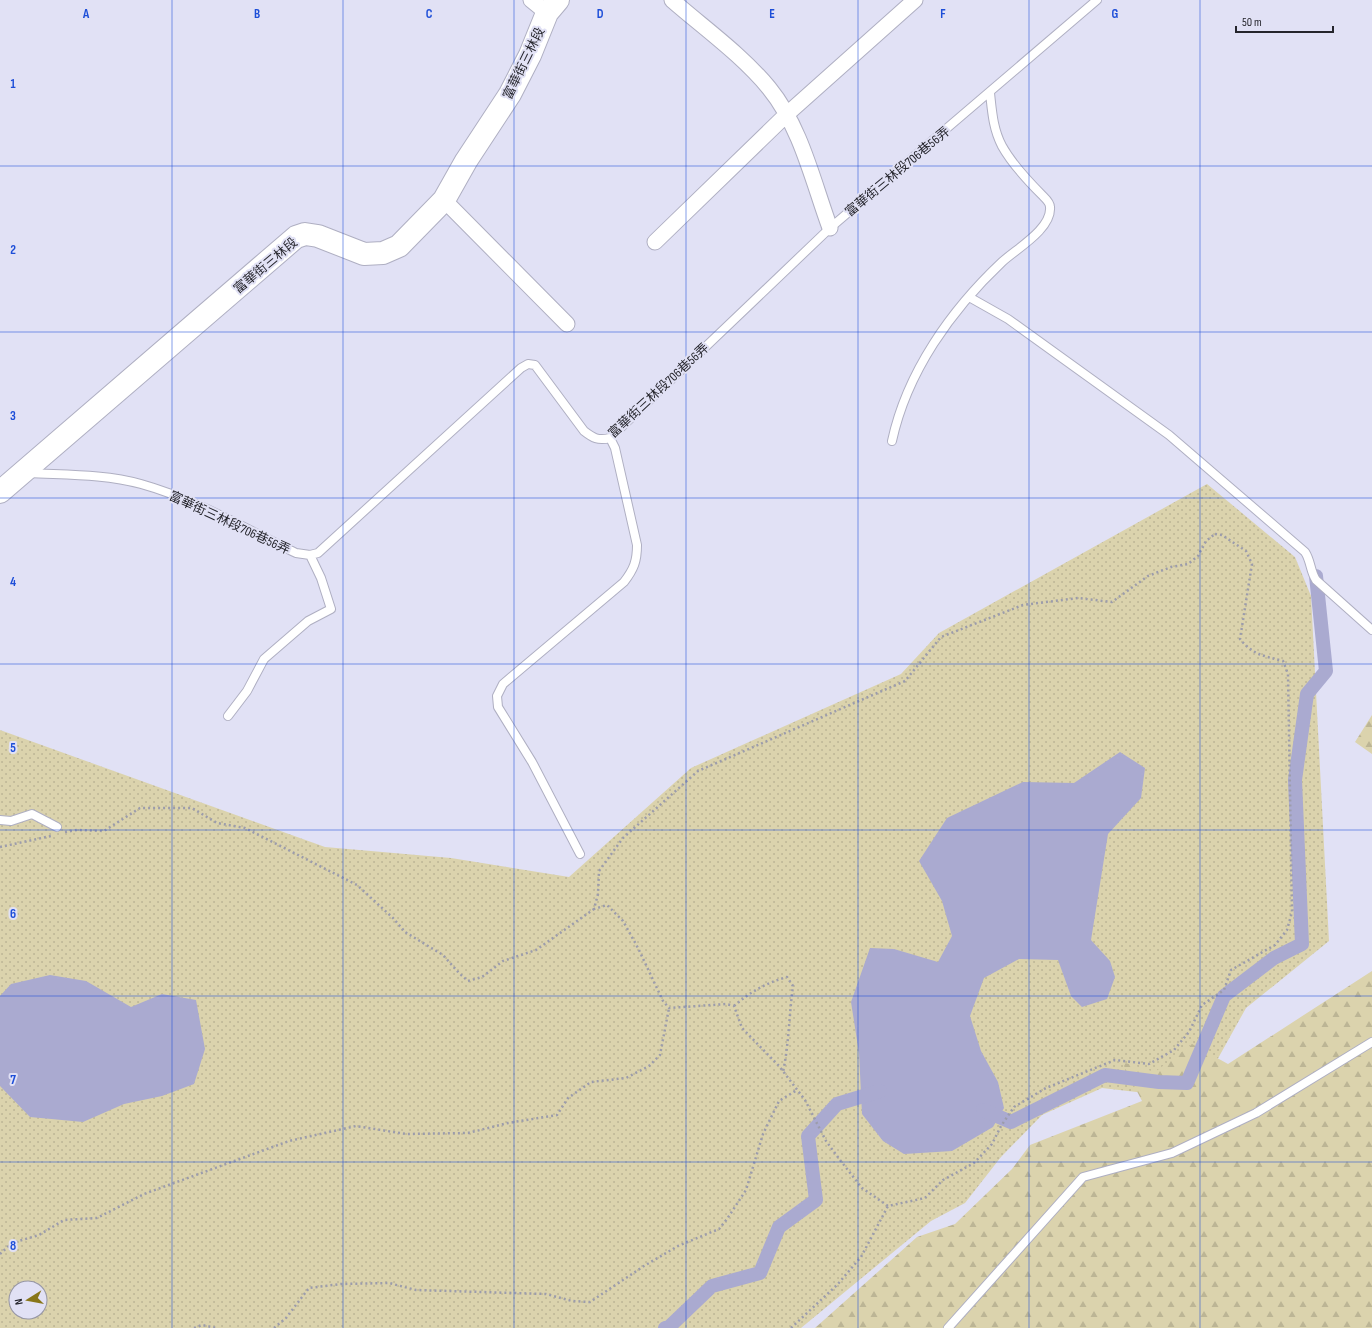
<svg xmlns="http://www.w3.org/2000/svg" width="1372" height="1328" viewBox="0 0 1372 1328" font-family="'Sofia Sans Condensed','Noto Sans TC',sans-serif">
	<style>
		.grass { fill: url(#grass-dots); fill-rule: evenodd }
		.forest { fill: url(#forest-firs) }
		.water { fill: #aaaad0 }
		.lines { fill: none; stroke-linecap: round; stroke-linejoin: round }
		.canal { stroke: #aaaad0; stroke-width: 14 }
		.lane-casing { stroke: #afafc2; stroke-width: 10 }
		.street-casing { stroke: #afafc2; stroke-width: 17 }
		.secondary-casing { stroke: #afafc2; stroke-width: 24 }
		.path { stroke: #9c9cab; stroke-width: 2.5; stroke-dasharray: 2 3; stroke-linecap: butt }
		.lane { stroke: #fff; stroke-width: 8 }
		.street { stroke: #fff; stroke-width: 15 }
		.secondary { stroke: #fff; stroke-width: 22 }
		.grid { fill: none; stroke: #1d4ed8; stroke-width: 1; stroke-opacity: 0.55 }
		.labels { text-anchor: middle; stroke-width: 4; stroke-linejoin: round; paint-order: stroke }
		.street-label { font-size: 13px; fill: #25252c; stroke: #e1e1f5 }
		.grid-label { font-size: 13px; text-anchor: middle; font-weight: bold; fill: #1d4ed8; stroke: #e1e1f5; stroke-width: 4; stroke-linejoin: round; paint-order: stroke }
	</style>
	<defs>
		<pattern id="grass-dots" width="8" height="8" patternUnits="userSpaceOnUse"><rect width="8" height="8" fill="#dbd3ad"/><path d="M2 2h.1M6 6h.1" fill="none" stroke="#bcb595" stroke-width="1.8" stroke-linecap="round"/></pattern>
		<pattern id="forest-firs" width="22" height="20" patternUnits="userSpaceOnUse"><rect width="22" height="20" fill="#dbd3ad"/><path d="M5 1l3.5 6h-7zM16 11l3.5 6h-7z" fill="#bcb595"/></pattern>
	</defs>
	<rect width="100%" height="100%" fill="#e1e1f5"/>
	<path class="grass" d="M 1207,484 L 1295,557 L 1311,596 L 1329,941 L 1246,1008 L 1206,1080 L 1145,1093 L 1102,1088 L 1042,1115 L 1001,1157 L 965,1203 L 931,1221 L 801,1328 L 0,1328 L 0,730 L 325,847 L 451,858 L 569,877 L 691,768 L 901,674 L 939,633 ZM 16,1288 L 40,1288 L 40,1312 L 16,1312 Z"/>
	<path class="forest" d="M 1372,715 L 1372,754 L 1355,742 Z
		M 1372,971 L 1372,1328 L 815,1328 L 917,1237 L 955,1224 L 1012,1169 L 1030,1145 L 1142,1101 L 1122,1062 L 1155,1072 L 1192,1044 L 1228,1064 Z"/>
	<path class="water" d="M 1120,752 L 1145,768 L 1141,798 L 1108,834 L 1091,940 L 1110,961 L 1115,977 L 1107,999 L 1082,1007 L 1071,996 L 1058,960 L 1019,959 L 984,978 L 970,1016 L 981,1051 L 998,1082 L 1004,1108 L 993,1127 L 952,1151 L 904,1154 L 883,1141 L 862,1114 L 859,1053 L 851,1002 L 870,948 L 894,949 L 938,962 L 952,936 L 942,901 L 919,861 L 947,818 L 1023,782 L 1074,783 Z
		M 50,975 L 86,981 L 131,1007 L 162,994 L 196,1000 L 205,1049 L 194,1084 L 162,1096 L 124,1104 L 83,1122 L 30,1117 L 0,1086 L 0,996 L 11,984 Z"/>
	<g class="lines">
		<path class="canal" d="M 983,1110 L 1011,1122 L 1105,1075 L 1159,1082 L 1187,1083 L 1224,996 L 1274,958 L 1302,944 L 1295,780 L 1307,694 L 1326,671 L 1316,576
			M 665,1328 L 669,1327 L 712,1286 L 760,1273 L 779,1227 L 816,1200 L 808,1136 L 837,1104 L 880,1091"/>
		<defs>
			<path id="lane" d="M 969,297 L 1008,319 L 1169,435 L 1305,552 C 1311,561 1310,571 1316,580 L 1372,630
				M 892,441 C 907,372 951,310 1002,262 C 1016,249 1052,229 1050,207 C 1050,202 1045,198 1042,195 C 1027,180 1012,164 1002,146 C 993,129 992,111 990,93
				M 29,473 C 66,475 105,474 141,484 C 195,499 246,529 296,553 L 310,555 L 318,553 L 521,368 L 528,364 L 535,365 L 584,431 C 593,438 598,441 610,438 L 830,228 L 1097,0
				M 228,716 L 247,691 L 264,659 L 308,621 L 331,609 L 321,578 L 310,555
				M 0,820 L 11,821 L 32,814 L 57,827
				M 580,854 L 532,762 L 498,707 L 497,696 L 503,684 L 624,582 C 634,569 637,561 637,545 L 615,448 L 610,438
				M 948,1328 L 1083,1177 L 1172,1153 L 1256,1113 L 1372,1042"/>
			<path id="street" d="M 531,0 L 547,13
				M 672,0 C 704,28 742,55 769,88 C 801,127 813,182 830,228
				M 444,200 L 567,324
				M 655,242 L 786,115 L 915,0"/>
			<path id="secondary" d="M 0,492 L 296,237 L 305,234 L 318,236 L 364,254 L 383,253 L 399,246 L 444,200 L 466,161 L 510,94 L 530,55 L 547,13 L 558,0"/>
		</defs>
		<use href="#lane" class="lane-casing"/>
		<use href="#street" class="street-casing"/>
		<use href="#secondary" class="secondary-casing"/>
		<path class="path" d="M 1215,534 L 1222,535 L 1246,551 L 1252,564 L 1240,639 C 1253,655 1264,656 1283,661 L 1288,674 L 1292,912 L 1287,930 L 1275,945 L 1231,970 L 1224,990 L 1202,1005 L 1189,1032 L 1174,1050 L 1149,1064 L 1115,1060 L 1046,1088 L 1014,1107 L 1001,1126 L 992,1144 L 974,1163 L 943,1180 L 925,1198 L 888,1206 L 862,1188 L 840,1160 L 826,1141 L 805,1100 L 779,1066 L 742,1028 L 734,1006 L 726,1004 L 669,1008 L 663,1001 L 638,948 L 623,921 L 607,905 L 594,909 L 598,894 L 599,871 L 623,838 L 698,771 L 905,681 L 941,637 L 1023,605 L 1078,598 L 1112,602 L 1148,576 L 1171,567 L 1188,564 L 1198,556 L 1206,541 Z
			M 65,832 L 77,830 L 104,831 L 140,808 L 192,808 L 217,823 L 245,828 L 357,885 L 393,918 L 405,932 L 443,955 L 459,973 L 468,981 L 482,977 L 503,961 L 536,950 L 594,909
			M 0,847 L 51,836
			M 734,1006 C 750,992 766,983 787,977 L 793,986 C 789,1015 789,1044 783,1072
			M 0,1254 L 12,1243 L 39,1235 L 64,1220 L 97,1218 L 144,1194 L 289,1141 L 356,1126 L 406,1134 L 468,1133 L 508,1123 L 557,1115 L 568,1098 L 591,1082 L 626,1078 L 649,1066 L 660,1055 L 669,1008
			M 194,1328 L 202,1325 L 217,1328
			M 274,1328 L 286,1318 L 309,1288 L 341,1284 L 389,1283 L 416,1290 L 546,1294 L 572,1301 L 590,1302 L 644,1266 L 678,1246 L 719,1229 L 727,1219 L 746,1190 L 763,1134 L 779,1101 L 797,1090
			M 791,1328 L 837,1285 L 861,1257 L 888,1206"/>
		<use href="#lane" class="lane"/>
		<use href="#street" class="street"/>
		<use href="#secondary" class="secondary"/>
	</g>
	<path class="grid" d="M 172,0 L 172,1328M 343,0 L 343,1328M 514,0 L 514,1328M 686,0 L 686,1328M 858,0 L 858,1328M 1029,0 L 1029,1328M 1200,0 L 1200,1328M 0,166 L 1372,166M 0,332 L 1372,332M 0,498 L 1372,498M 0,664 L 1372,664M 0,830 L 1372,830M 0,996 L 1372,996M 0,1162 L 1372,1162"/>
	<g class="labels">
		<g class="street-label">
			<text transform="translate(523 63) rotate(-64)" y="5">富華街三林段</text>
			<text transform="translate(897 171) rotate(-40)" y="5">富華街三林段706巷56弄</text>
			<text transform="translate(265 265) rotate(-40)" y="5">富華街三林段</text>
			<text transform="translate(658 390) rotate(-43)" y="5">富華街三林段706巷56弄</text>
			<text transform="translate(230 522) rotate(25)" y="5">富華街三林段706巷56弄</text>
		</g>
	</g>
	<g class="grid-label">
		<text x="86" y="18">A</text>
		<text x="257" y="18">B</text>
		<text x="429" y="18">C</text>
		<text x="600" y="18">D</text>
		<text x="772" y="18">E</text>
		<text x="943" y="18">F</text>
		<text x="1115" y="18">G</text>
		<text x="13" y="88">1</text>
		<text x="13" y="254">2</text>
		<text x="13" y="420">3</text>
		<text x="13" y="586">4</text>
		<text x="13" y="752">5</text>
		<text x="13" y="918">6</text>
		<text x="13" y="1084">7</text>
		<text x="13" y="1250">8</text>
	</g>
	<g transform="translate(28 1300) rotate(259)"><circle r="19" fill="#e1e1f5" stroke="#9696a5"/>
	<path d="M0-3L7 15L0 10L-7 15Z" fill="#887619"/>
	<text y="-6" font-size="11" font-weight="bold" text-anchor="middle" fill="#25252c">N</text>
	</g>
	<path d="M1236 26v6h97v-6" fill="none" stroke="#25252c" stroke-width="2"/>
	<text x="1242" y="26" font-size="12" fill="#25252c" stroke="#e1e1f5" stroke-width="3" paint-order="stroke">50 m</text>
</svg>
